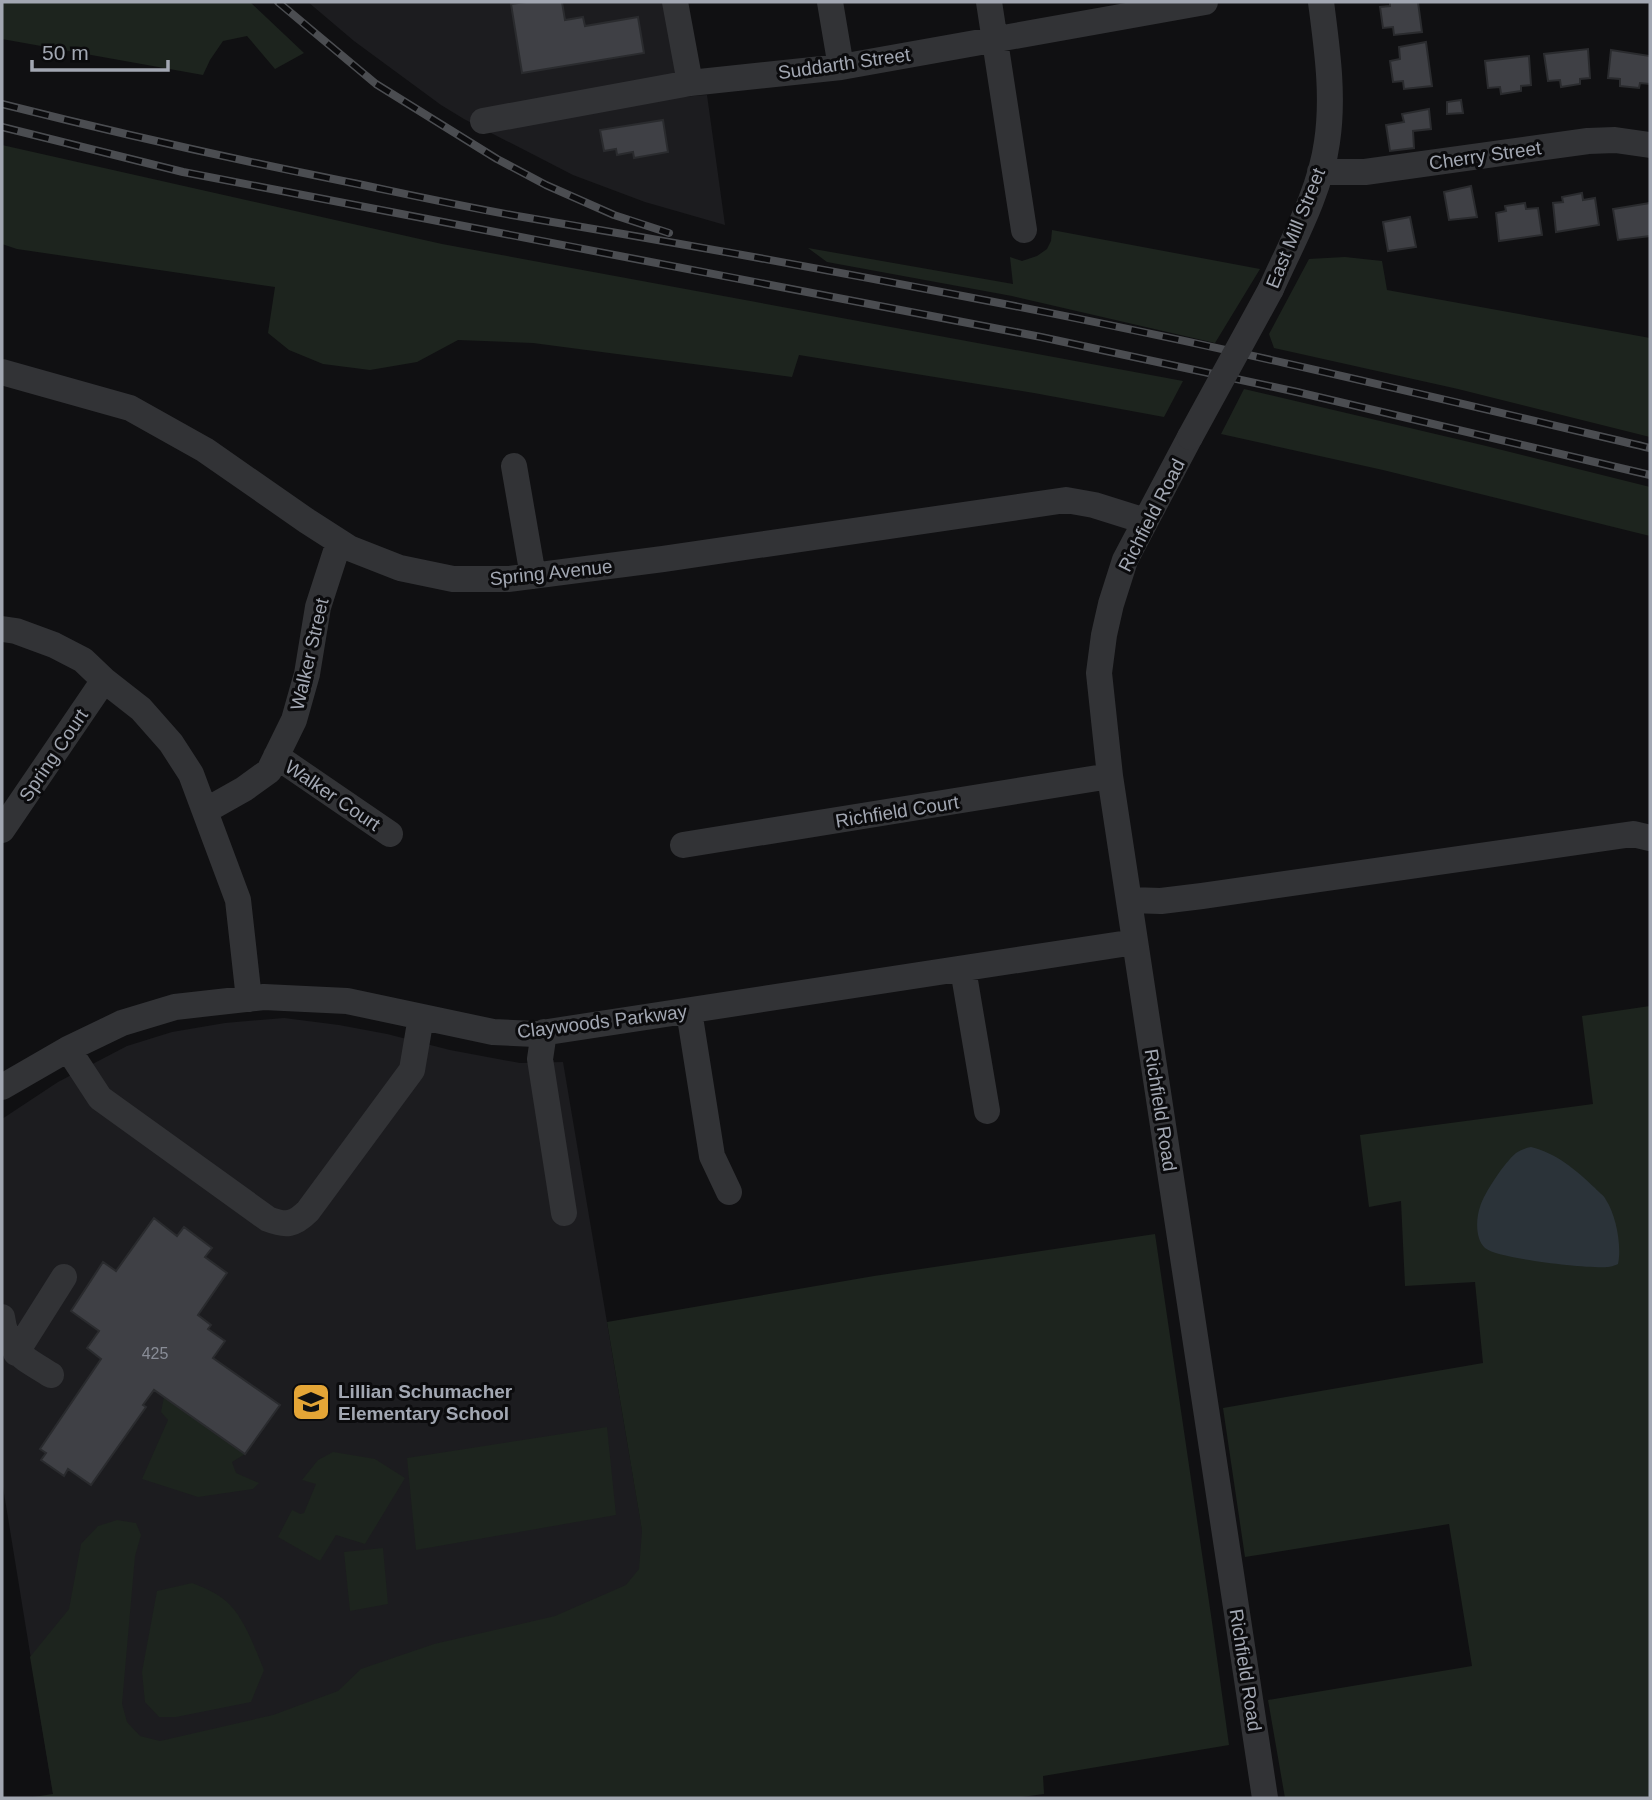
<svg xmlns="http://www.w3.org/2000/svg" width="1652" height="1800" viewBox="0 0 1652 1800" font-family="Helvetica,sans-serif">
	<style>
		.built { fill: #1c1c1f }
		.green { fill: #1d241e }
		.water { fill: #2b3339 }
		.building { fill: #3f4045; stroke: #2a2b2e; stroke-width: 2 }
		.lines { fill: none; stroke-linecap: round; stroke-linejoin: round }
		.minor { stroke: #323336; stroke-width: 26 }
		.rail-casing { stroke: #4b4d51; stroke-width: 8 }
		.rail { stroke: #0b0b0d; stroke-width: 5; stroke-dasharray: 16; stroke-linecap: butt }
		.minor-bridge { stroke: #323336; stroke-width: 26 }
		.labels { text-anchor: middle; stroke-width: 6; stroke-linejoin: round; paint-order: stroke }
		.number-label { font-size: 16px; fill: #898d97 }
		.street-label { font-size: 19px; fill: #a2a7b2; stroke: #0b0b0d }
		.poi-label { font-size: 19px; font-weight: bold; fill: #a2a7b2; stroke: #0b0b0d; text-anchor: start }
	</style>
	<rect width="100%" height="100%" fill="#101012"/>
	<path class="built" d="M 308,2 L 666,2 L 681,97 L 707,95 L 725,225 L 645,202 L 573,175 L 464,119 L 441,105 L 354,41 Z
		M 284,1018 L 339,1025 L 387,1034 L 450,1050 L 520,1063 L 563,1062 L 671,1701 L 53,1794 L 2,1481 L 2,1119 L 58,1082 L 127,1046 L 172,1032 L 225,1023 Z"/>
	<path class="green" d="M 2,2 L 250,2 L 304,53 L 275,69 L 247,36 L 223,41 L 210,60 L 203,75 L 2,39 Z
		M 2,145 L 442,244 L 1183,381 L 1164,417 L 1034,393 L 799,355 L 792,377 L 533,343 L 458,340 L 417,362 L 370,370 L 323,364 L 289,350 L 268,333 L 275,287 L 17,249 L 2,244 Z
		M 1052,230 L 1260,269 L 1215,343 L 1012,296 L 827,262 L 808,248 L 1013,284 L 1010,257 L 1022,261 L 1037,256 L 1047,249 L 1051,241 Z
		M 1345,257 L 1382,261 L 1387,290 L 1650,338 L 1650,437 L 1458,389 L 1274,348 L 1269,334 L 1309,259 Z
		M 1244,389 L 1482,445 L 1650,487 L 1650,536 L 1383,470 L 1221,434 Z
		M 1650,1006 L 1650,1798 L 1285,1798 L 1268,1700 L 1472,1666 L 1449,1524 L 1245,1557 L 1223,1408 L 1483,1363 L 1475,1282 L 1405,1286 L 1401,1201 L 1369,1207 L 1360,1135 L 1593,1104 L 1582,1016 Z
		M 1155,1234 L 1212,1622 L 1229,1745 L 1043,1776 L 1044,1794 L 1014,1798 L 26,1798 L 53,1794 L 30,1657 L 69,1609 L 81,1544 L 98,1526 L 117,1520 L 136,1523 L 141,1535 L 135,1556 L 122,1704 L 127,1722 L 140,1736 L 160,1741 L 273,1715 L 338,1691 L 361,1669 L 434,1644 L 555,1616 L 626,1585 L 639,1569 L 642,1531 L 607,1322 L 874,1276 Z
		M 164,1397 L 245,1454 L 232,1462 L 236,1473 L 259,1483 L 253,1489 L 198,1497 L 142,1479 L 168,1420 L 161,1412 Z
		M 607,1427 L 616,1515 L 416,1550 L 407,1458 Z
		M 333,1452 L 375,1459 L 405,1478 L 365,1544 L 336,1535 L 320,1561 L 278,1537 L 292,1510 L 300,1514 L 304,1513 L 316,1484 L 302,1480 L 318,1460 Z
		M 383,1548 L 388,1604 L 350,1611 L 344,1552 Z
		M 192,1583 C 205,1588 220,1594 230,1605 C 245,1620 256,1651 264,1670 L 251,1702 L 176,1717 L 159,1717 L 145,1702 L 142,1672 L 157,1591 Z"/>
	<path class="water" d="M 1531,1147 C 1556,1153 1576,1170 1595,1188 C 1598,1192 1604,1195 1606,1200 C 1616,1215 1622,1246 1618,1264 C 1613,1266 1613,1266 1608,1267 C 1589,1269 1498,1259 1485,1248 C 1475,1239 1476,1218 1480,1207 C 1484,1193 1505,1162 1516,1153 C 1521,1150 1525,1148 1531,1147 Z"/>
	<path class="building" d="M 526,2 L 562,2 L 565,20 L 583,17 L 585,26 L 638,17 L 644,53 L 522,73 L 511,4 Z
		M 1390,2 L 1418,2 L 1422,32 L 1394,35 L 1393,27 L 1383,28 L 1380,7 L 1390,6 Z
		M 1426,42 L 1432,86 L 1404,89 L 1403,81 L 1393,82 L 1390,61 L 1400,59 L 1399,47 Z
		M 1588,49 L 1590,78 L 1580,79 L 1580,84 L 1561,87 L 1560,80 L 1548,81 L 1544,54 Z
		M 1611,50 L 1650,56 L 1650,84 L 1640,83 L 1639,88 L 1620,86 L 1620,79 L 1608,78 Z
		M 1529,56 L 1531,85 L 1521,86 L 1521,91 L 1501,94 L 1500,87 L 1488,88 L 1485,61 Z
		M 1461,100 L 1463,113 L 1447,114 L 1447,102 Z
		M 1429,109 L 1431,129 L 1413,131 L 1414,148 L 1390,151 L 1386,125 L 1404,122 L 1402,114 Z
		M 663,120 L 668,152 L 634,158 L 633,152 L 617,155 L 616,149 L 604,151 L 600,130 Z
		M 1471,186 L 1477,217 L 1449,220 L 1444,192 Z
		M 1582,193 L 1583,200 L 1595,198 L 1599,225 L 1556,232 L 1553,203 L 1563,202 L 1562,197 Z
		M 1525,203 L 1526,209 L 1538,208 L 1542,235 L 1499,241 L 1496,213 L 1506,211 L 1505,206 Z
		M 1650,203 L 1650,236 L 1618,240 L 1613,209 Z
		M 1410,217 L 1416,247 L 1388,251 L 1383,222 Z
		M 154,1218 L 177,1236 L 184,1227 L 212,1248 L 205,1257 L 227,1273 L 198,1315 L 211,1325 L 208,1329 L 225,1341 L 213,1358 L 280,1405 L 245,1454 L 154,1390 L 143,1405 L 146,1407 L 91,1485 L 68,1469 L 64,1476 L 41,1460 L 46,1453 L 40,1449 L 101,1359 L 87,1348 L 99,1331 L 71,1311 L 103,1262 L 116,1271 Z"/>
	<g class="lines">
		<path class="minor" d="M 675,2 L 690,83
			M 830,2 L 841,67
			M 989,2 L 1024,230
			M 483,121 L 690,83 L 841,67 L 1205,2
			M 1320,172 L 1365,172 L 1588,141 L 1615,140 L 1650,145
			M 1271,289 C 1292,242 1320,193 1327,142 C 1334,95 1327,49 1321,2
			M 2,372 L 130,408 L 205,450 L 307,521 L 349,548 L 400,568 L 453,579 L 508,579 L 663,559 L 1066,500 L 1094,505 L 1145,521
			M 1190,437 L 1125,560 L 1111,604 L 1104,635 L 1099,673 L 1110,776 L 1265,1798
			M 514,466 L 533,576
			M 2,629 L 16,631 L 54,645 L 83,660 L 104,680 L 141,709 L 171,743 L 191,774 L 238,900 L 249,999
			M 276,756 L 390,834
			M 205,811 L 244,789 L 269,771 L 294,720 L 307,674 L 318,607 L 339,542
			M 2,830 L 104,680
			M 683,845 L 1110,776
			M 1129,900 L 1161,901 L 1202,896 L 1633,834 L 1650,838
			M 963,969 L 987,1111
			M 689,1011 L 712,1156 L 729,1192
			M 544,1032 L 540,1059 L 564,1213
			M 68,1049 L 100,1098 L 268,1219 C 286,1226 294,1225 308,1211 L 412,1070 L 421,1017
			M 2,1087 L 68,1049 L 122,1023 L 175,1007 L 264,997 L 347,1001 L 493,1032 L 535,1034 L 1135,942
			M 2,1317 C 7,1353 23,1357 51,1375
			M 16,1353 L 64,1277"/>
		<defs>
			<path id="rail" d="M 278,2 L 376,84 L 497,159 L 546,185 L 614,215 L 669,233
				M 2,104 C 117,133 232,159 348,182 C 406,194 464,207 523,217 C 673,242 823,269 973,298 C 1200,341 1425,395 1650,448
				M 2,127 L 183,172 L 1041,337 L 1297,392 L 1650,475"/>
		</defs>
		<use href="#rail" class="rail-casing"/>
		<use href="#rail" class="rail"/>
		<path class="minor-bridge" d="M 1190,437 L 1271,289"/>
	</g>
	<defs>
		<symbol id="school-square" viewBox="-11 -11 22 22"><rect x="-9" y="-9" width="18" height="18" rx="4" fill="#e4a536" stroke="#0b0b0d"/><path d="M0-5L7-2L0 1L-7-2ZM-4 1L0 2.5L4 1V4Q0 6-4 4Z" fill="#111"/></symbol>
	</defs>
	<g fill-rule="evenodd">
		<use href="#school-square" x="289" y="1380" width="44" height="44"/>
	</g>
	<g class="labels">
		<g class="number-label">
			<text x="155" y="1359">425</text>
		</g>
		<g class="street-label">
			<text transform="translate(844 63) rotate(-8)" y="7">Suddarth Street</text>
			<text transform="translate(1485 155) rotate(-8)" y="7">Cherry Street</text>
			<text transform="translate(1295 228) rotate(-68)" y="7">East Mill Street</text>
			<text transform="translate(1151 515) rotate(-63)" y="7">Richfield Road</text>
			<text transform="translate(551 572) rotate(-6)" y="7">Spring Avenue</text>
			<text transform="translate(309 654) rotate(-77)" y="7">Walker Street</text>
			<text transform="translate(53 755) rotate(-56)" y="7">Spring Court</text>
			<text transform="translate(333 795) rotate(34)" y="7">Walker Court</text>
			<text transform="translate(897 811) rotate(-9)" y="7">Richfield Court</text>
			<text transform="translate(602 1021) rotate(-7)" y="7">Claywoods Parkway</text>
			<text transform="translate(1161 1110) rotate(81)" y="7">Richfield Road</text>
			<text transform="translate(1246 1670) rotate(81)" y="7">Richfield Road</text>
		</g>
		<g class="poi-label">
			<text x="338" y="1398">Lillian Schumacher<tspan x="338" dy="22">Elementary School</tspan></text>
		</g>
	</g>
	<rect width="1652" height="1800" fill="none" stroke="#a2a7b2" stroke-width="7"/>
	<path d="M32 60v10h136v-10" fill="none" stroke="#a2a7b2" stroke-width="3.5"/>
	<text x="42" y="60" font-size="21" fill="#a2a7b2" stroke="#0b0b0d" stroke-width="5" paint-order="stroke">50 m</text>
</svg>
